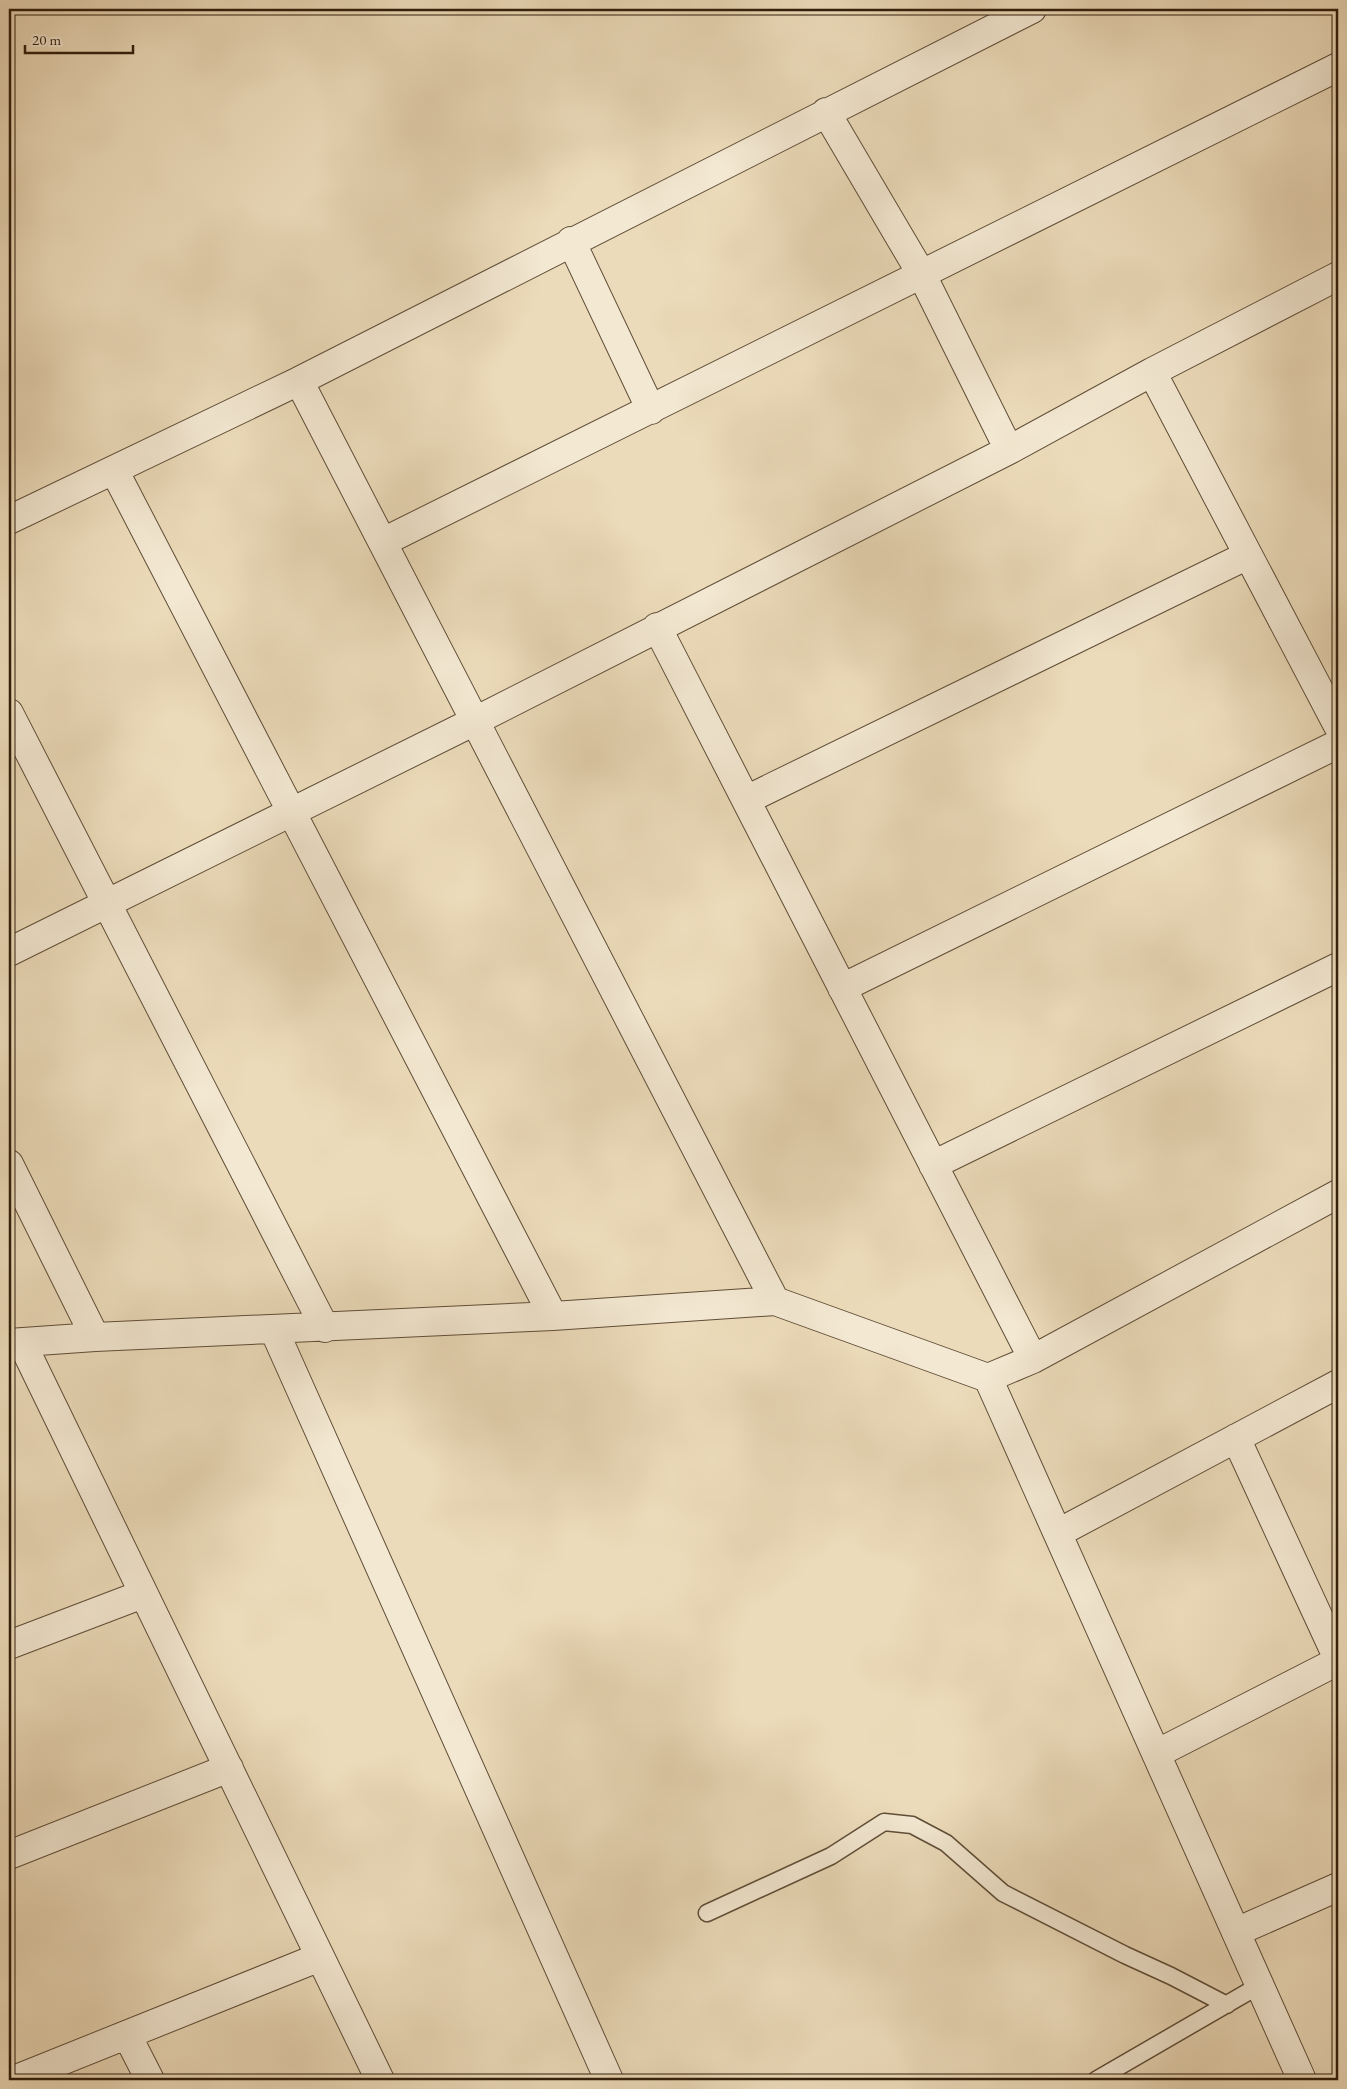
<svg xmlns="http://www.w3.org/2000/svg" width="1347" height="2089" viewBox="0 0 1347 2089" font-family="'EB Garamond',serif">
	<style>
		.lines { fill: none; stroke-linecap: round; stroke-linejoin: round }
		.lane-casing { stroke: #5f4d37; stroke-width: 19 }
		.street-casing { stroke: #5f4d37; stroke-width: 30 }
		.lane { stroke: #f3e8d2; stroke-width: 16 }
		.street { stroke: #f3e8d2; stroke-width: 28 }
	</style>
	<rect width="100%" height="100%" fill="#ecdbba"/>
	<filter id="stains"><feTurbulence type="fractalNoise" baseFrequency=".004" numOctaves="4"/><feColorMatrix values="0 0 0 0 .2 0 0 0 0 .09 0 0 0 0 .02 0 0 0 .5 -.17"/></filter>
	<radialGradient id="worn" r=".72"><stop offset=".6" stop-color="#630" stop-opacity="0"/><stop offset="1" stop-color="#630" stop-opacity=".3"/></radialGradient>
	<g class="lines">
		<defs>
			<path id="lane" d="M 707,1913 L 831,1856 L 884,1822 L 912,1825 L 946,1843 L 1003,1893 L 1125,1955 L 1171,1976 L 1227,2005
				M 1096,2080 L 1260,1985"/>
			<path id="street" d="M 826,112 L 922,275 L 1009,450
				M 571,241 L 651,410
				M 1152,372 L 1338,726
				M 299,381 L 775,1301
				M 114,470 L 553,1316
				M 9,520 L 299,381 L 1032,9
				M 383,542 L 1338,67
				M 657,627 L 1033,1359
				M 9,713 L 325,1328
				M 746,800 L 1248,555
				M 9,952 L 475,721 L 1009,450 L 1152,372 L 1338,276
				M 842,988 L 1338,744
				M 9,1164 L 95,1337
				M 933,1165 L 1338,967
				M 274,1330 L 609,2080
				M 9,1343 L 95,1337 L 553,1316 L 775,1301 L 988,1378 L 1033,1359 L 1338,1194
				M 22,1343 L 380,2080
				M 988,1378 L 1302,2080
				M 1236,1438 L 1338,1659
				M 1058,1533 L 1338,1384
				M 9,1645 L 143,1594
				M 1156,1754 L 1338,1661
				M 9,1855 L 229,1768
				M 1236,1932 L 1338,1887
				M 127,2035 L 150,2080
				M 14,2080 L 320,1957"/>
		</defs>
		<use href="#lane" class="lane-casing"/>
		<use href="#street" class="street-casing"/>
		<use href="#lane" class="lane"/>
		<use href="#street" class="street"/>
	</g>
	<rect width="1347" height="2089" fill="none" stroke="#ecdbba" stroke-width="30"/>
	<rect x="10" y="10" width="1327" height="2069" fill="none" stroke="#301e0b" stroke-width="2.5"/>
	<rect x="15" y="15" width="1317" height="2059" fill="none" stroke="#301e0b"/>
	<path d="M25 45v8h108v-8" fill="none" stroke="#301e0b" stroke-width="2.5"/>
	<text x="32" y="45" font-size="15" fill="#301e0b" stroke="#f3e8d2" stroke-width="4" paint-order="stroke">20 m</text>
	<rect width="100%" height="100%" filter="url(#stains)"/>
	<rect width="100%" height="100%" fill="url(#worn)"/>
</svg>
